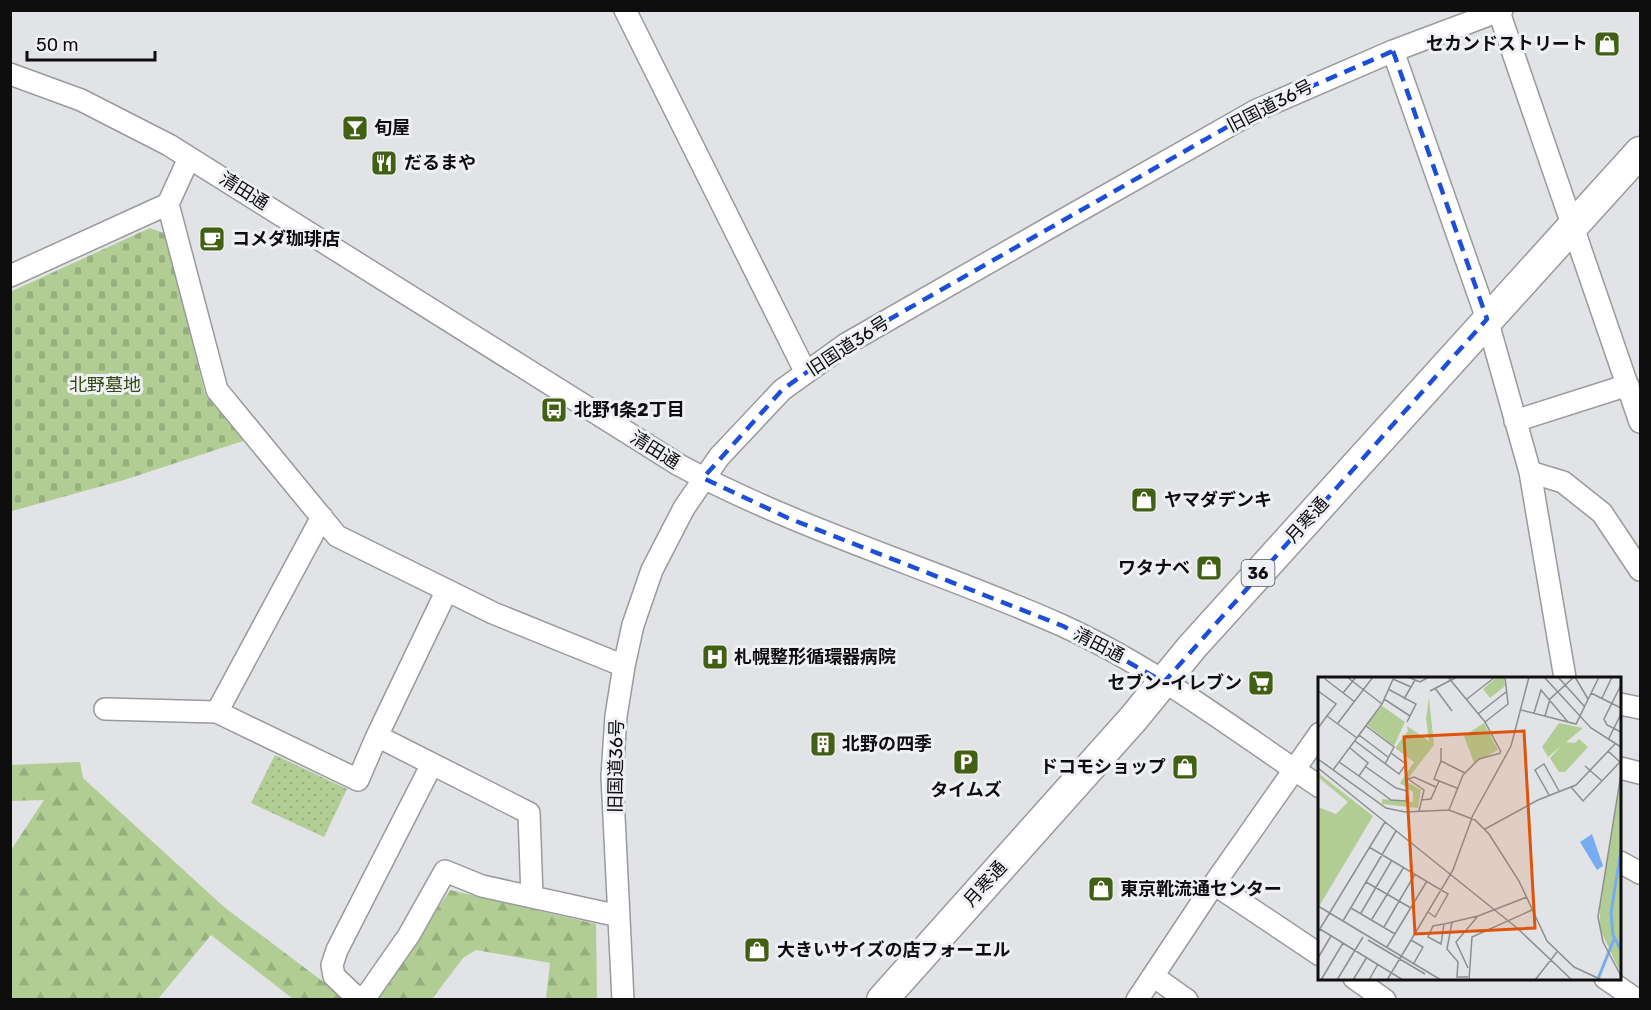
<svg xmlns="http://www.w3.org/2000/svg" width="1651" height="1010" viewBox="0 0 1651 1010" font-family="Rubik,'Noto Sans JP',sans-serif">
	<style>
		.grass { fill: url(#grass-dots) }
		.forest { fill: url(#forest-firs) }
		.cemetery { fill: url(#cemetery-stones) }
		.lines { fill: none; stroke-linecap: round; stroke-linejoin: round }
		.minor-casing { stroke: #989a9c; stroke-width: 24 }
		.highway-casing { stroke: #989a9c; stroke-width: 33 }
		.minor { stroke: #fff; stroke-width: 21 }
		.highway { stroke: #fff; stroke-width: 30 }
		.marked { fill: none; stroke: #1d4ed8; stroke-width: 4.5; stroke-dasharray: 12 8; stroke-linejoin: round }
		.labels { text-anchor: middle; stroke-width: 6; stroke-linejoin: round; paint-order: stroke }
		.shield { fill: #eef0f3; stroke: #515253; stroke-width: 1.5 }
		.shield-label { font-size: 16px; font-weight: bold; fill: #0e0e0f }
		.poi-label { font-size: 18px; font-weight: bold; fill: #0e0e0f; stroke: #eef0f3; text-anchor: start }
		.street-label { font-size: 18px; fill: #0e0e0f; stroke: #eef0f3 }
		.park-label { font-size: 18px; fill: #334a12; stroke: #eef0f3 }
		.inset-river { fill: none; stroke: #77adf0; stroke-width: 3 }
		.inset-road { fill: none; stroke: #8d8e90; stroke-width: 1.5 }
		.view { fill: #dd550c; fill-opacity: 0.15; stroke: #dd550c; stroke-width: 3 }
		.inset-edge { fill: none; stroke: #0e0e0f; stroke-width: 3 }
	</style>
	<defs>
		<pattern id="grass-dots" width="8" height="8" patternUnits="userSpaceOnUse" patternTransform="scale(1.5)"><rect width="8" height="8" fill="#b1cd93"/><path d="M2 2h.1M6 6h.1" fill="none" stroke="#97af7e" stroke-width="1.8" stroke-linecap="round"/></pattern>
		<pattern id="forest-firs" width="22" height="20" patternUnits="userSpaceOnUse" patternTransform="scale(1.5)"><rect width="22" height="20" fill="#b1cd93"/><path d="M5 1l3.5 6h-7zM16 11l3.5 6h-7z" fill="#97af7e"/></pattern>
		<pattern id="cemetery-stones" width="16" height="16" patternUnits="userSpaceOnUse" patternTransform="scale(1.5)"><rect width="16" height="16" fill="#b1cd93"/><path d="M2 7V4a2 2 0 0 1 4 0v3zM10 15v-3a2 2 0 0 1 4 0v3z" fill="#97af7e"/></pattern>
	</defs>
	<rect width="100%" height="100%" fill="#e1e3e6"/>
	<path class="grass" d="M 275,755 L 347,789 L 324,837 L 251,803 Z"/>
	<path class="forest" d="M 80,762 L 83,778 L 224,907 L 346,999 L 293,999 L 211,935 L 158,999 L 11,999 L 11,850 L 44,800 L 11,801 L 10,765 Z
		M 450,890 L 596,924 L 597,999 L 546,999 L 550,963 L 476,950 L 463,958 L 432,999 L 377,1000 Z"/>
	<path class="cemetery" d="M 150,228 L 166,234 L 205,394 L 246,440 L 124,480 L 12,511 L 10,292 Z"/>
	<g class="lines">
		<defs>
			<path id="minor" d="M 625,10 L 806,373
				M 1499,12 L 1640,422
				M 1393,51 L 1487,319 L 1530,472 L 1565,678
				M 10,74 L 81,100 L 169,145 L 679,465 C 801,531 935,569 1061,625 C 1154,667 1235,730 1320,787
				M 189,158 L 168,204 L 217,390 L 337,536 L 493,613 L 624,666
				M 10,276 L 168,204
				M 1515,421 L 1628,385
				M 1530,472 L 1563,482 L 1602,513 L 1640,570
				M 1620,704 L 1640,708
				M 105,709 L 217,712 L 358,780 L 377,736 L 447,590
				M 217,712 L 322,517
				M 377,736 L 529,813 L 532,897
				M 432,764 L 337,950 L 332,965 L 334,976 L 354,995 L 365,998 L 409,935 L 445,871 L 482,886 L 619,916
				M 1620,768 L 1640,773
				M 1620,862 L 1640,873
				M 1214,884 L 1320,955
				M 1153,976 L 1187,1000
				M 1354,978 L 1385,1000
				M 1605,978 L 1637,1000
				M 623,1000 L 612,776 L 616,716 L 624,666 L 633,625 L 652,570 L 684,508 L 719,457 L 782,390 L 846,344 L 1047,229 L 1257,110 L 1393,51 L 1502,10
				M 1137,1000 L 1214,884 L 1320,733"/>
			<path id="highway" d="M 882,1000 L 1133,719 L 1192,647 L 1640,152"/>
		</defs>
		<use href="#minor" class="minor-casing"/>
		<use href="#highway" class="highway-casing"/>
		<use href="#minor" class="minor"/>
		<use href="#highway" class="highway"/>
	</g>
	<path class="marked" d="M 1393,51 L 1487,319 L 1164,682 L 1063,626 L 788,518 L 703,478 L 782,390 L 846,344 L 1257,110 Z"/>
	<defs>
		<symbol id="shop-square" viewBox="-11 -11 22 22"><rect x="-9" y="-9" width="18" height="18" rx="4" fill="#426013" stroke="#eef0f3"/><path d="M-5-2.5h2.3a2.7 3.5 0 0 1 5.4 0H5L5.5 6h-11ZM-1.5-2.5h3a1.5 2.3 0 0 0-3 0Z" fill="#fff"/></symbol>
		<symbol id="bar-square" viewBox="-11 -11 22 22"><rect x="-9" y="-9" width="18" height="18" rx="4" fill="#426013" stroke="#eef0f3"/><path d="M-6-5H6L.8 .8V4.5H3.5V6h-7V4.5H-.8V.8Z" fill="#fff"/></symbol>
		<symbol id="restaurant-square" viewBox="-11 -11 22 22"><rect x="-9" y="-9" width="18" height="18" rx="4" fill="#426013" stroke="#eef0f3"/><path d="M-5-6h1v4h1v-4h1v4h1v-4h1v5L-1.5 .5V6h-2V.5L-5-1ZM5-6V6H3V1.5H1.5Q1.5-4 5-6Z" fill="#fff"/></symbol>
		<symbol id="cafe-square" viewBox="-11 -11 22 22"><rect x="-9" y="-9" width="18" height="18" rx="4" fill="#426013" stroke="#eef0f3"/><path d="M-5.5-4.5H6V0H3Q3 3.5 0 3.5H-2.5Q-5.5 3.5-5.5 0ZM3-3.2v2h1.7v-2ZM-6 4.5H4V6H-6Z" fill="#fff"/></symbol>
		<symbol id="bus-square" viewBox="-11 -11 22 22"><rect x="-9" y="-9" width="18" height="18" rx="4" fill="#426013" stroke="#eef0f3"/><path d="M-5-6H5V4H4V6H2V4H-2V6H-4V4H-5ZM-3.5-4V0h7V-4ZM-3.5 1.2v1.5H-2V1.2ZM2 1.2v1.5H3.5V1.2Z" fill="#fff"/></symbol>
		<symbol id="hospital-square" viewBox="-11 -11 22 22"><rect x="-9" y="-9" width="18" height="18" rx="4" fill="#426013" stroke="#eef0f3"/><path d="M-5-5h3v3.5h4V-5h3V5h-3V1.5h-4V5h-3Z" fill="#fff"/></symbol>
		<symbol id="supermarket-square" viewBox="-11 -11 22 22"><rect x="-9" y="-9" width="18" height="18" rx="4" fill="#426013" stroke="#eef0f3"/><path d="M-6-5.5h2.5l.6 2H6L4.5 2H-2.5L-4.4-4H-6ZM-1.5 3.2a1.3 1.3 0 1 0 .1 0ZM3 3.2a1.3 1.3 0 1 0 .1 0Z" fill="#fff"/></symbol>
		<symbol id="building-square" viewBox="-11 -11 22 22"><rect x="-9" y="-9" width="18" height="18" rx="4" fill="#426013" stroke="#eef0f3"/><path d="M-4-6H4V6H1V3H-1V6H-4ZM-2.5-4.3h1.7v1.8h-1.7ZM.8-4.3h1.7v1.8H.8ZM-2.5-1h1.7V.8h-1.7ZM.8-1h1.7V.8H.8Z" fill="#fff"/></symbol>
		<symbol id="parking-square" viewBox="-11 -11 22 22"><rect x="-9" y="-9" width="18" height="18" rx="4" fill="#426013" stroke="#eef0f3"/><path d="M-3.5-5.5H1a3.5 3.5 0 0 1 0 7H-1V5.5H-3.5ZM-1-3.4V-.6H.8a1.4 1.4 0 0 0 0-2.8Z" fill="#fff"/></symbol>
	</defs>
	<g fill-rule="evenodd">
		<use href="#shop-square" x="1592" y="29" width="30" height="30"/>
		<use href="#bar-square" x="340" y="113" width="30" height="30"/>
		<use href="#restaurant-square" x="369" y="148" width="30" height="30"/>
		<use href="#cafe-square" x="197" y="224" width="30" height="30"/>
		<use href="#bus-square" x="539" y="395" width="30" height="30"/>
		<use href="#shop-square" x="1129" y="485" width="30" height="30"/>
		<use href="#shop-square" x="1194" y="553" width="30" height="30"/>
		<use href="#hospital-square" x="700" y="642" width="30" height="30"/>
		<use href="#supermarket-square" x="1246" y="668" width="30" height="30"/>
		<use href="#building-square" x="808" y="729" width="30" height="30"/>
		<use href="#parking-square" x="951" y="747" width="30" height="30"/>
		<use href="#shop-square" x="1170" y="752" width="30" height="30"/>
		<use href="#shop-square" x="1086" y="874" width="30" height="30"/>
		<use href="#shop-square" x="742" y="935" width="30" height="30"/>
	</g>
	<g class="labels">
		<rect class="shield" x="1241.5" y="560" width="33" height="26" rx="4.5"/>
		<g class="shield-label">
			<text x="1258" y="579">36</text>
		</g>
		<g class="poi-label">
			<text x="1588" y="50" text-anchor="end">セカンドストリート</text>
			<text x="374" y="134">旬屋</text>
			<text x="404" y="169">だるまや</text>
			<text x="232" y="245">コメダ珈琲店</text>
			<text x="574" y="416">北野1条2丁目</text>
			<text x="1164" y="506">ヤマダデンキ</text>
			<text x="1190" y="574" text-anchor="end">ワタナベ</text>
			<text x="734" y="663">札幌整形循環器病院</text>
			<text x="1242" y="689" text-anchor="end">セブン-イレブン</text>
			<text x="842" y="750">北野の四季</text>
			<text x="1166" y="773" text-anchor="end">ドコモショップ</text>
			<text x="966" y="796" text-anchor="middle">タイムズ</text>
			<text x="1120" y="895">東京靴流通センター</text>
			<text x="777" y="956">大きいサイズの店フォーエル</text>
		</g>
		<g class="street-label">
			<text transform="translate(1270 106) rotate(-27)" y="6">旧国道36号</text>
			<text transform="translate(244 191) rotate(32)" y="6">清田通</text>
			<text transform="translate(848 346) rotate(-33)" y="6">旧国道36号</text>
			<text transform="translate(655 450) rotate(32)" y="6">清田通</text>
			<text transform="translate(1307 520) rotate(-48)" y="6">月寒通</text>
			<text transform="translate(1099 645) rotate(27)" y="6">清田通</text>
			<text transform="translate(616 766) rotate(-89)" y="6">旧国道36号</text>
			<text transform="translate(985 884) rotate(-48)" y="6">月寒通</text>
		</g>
		<g class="park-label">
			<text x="105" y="391">北野墓地</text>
		</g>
	</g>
	<g transform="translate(1318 677)">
		<rect width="303" height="303" fill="#e1e3e6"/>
		<path d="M 179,0 L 186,0 L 187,9 L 172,21 L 165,12 ZM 64,29 L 87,45 L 76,69 L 49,48 ZM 241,46 L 265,51 L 230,80 L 224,70 ZM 303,101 L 303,297 L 282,252 L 282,228 Z" fill="#b1cd93"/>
		<path d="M 111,21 L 116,68 L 88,104 L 103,113 L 100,131 L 64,127 L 64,122 L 95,125 L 95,115 L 82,106 L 96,85 L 77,71 L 90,54 L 89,49 L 111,64 L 108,41 ZM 0,96 L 55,139 L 0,231 L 0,130 L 18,137 L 30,125 L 0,100 Z" fill="#b1cd93"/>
		<path d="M 166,46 L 180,73 L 156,86 L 146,59 Z" fill="#b1cd93"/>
		<path d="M 261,62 L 270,70 L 247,95 L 241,95 L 232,81 L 247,65 L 257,66 Z" fill="#b1cd93"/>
		<path d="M 274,157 L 285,189 L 279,193 L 262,165 Z" fill="#77adf0"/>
		<path class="inset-river" d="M 303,173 L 293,236 L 295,258 L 303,273M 280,302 L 296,262"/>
		<path class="inset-road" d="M 29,0 L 64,27M 90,0 L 102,5 L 111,0M 130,0 L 167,45 L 183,75M 226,0 L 273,51 L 303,70M 240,0 L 266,29M 257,0 L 270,22M 7,2 L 37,25M 75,2 L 93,10M 303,8 L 286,42 L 289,48 L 303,55M 117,11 L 134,34M 70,12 L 98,27 L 89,45M 0,14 L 18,27 L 0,51M 112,14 L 139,0M 25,16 L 38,0M 273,16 L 303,31M 284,21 L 294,0M 66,22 L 92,39M 86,22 L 97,3M 149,22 L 177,0M 203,33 L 258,47 L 281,0M 216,36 L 223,13 L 250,45M 160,37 L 188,15M 9,39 L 39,61M 227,39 L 232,22 L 256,0M 167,45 L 190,27 L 187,0M 20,46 L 55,0M 48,49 L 76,70 L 67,87M 41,58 L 70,80M 290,63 L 303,37M 37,64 L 81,97 L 88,87 L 73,76M 123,71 L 123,84 L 116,102 L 139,111M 0,82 L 68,131 L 87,135 L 131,133 L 157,143 L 171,157 L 201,204 L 229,264 L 256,290 L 284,303M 123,84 L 147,96M 21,85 L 41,99 L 50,86 L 32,71M 267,89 L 284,104M 0,91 L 199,251 L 254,303M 15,93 L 64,27 L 76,0M 303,97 L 280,240 L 285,265 L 303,299M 41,99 L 73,123 L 88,124 L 89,114 L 78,111 L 48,90M 253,110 L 265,124 L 302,85 L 290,74M 231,118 L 217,93 L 226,87 L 241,114M 103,123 L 113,122 L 121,104M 131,133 L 145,98 L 161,82 L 183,76M 101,134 L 106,113 L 90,102 L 96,100 L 118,110M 167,152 L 220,123 L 258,108 L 297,67M 51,170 L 130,217 L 117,240 L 110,235M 48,205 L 93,231M 0,229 L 123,303M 33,231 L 77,257M 43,236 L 74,183M 54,242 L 86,190M 25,244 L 78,154M 134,245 L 129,272 L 140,285 L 139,300 L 150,300M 126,247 L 123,267 L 110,260 L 115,249 L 126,247 L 160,239 L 209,220M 66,250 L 97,197M 2,252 L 85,303M 0,255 L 67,145M 50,263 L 107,297M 93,263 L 105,270 L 96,286M 69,270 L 109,204M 0,281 L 13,259M 150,291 L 138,265 L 160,239M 3,303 L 25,266M 19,303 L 45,260M 35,303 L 49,280M 51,303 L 60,287M 69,303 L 135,193 L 155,138 L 193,69 L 211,0M 151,303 L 154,260 L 214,233M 217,303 L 239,275"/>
		<path class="view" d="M 206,54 L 217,251 L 97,257 L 86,60 Z"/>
		<rect width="303" height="303" class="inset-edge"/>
	</g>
	<rect width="1651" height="1010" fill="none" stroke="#0e0e0f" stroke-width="24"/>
	<path d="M27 51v9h128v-9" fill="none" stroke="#0e0e0f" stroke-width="3"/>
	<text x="36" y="51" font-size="18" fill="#0e0e0f" stroke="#eef0f3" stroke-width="4.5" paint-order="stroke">50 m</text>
</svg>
